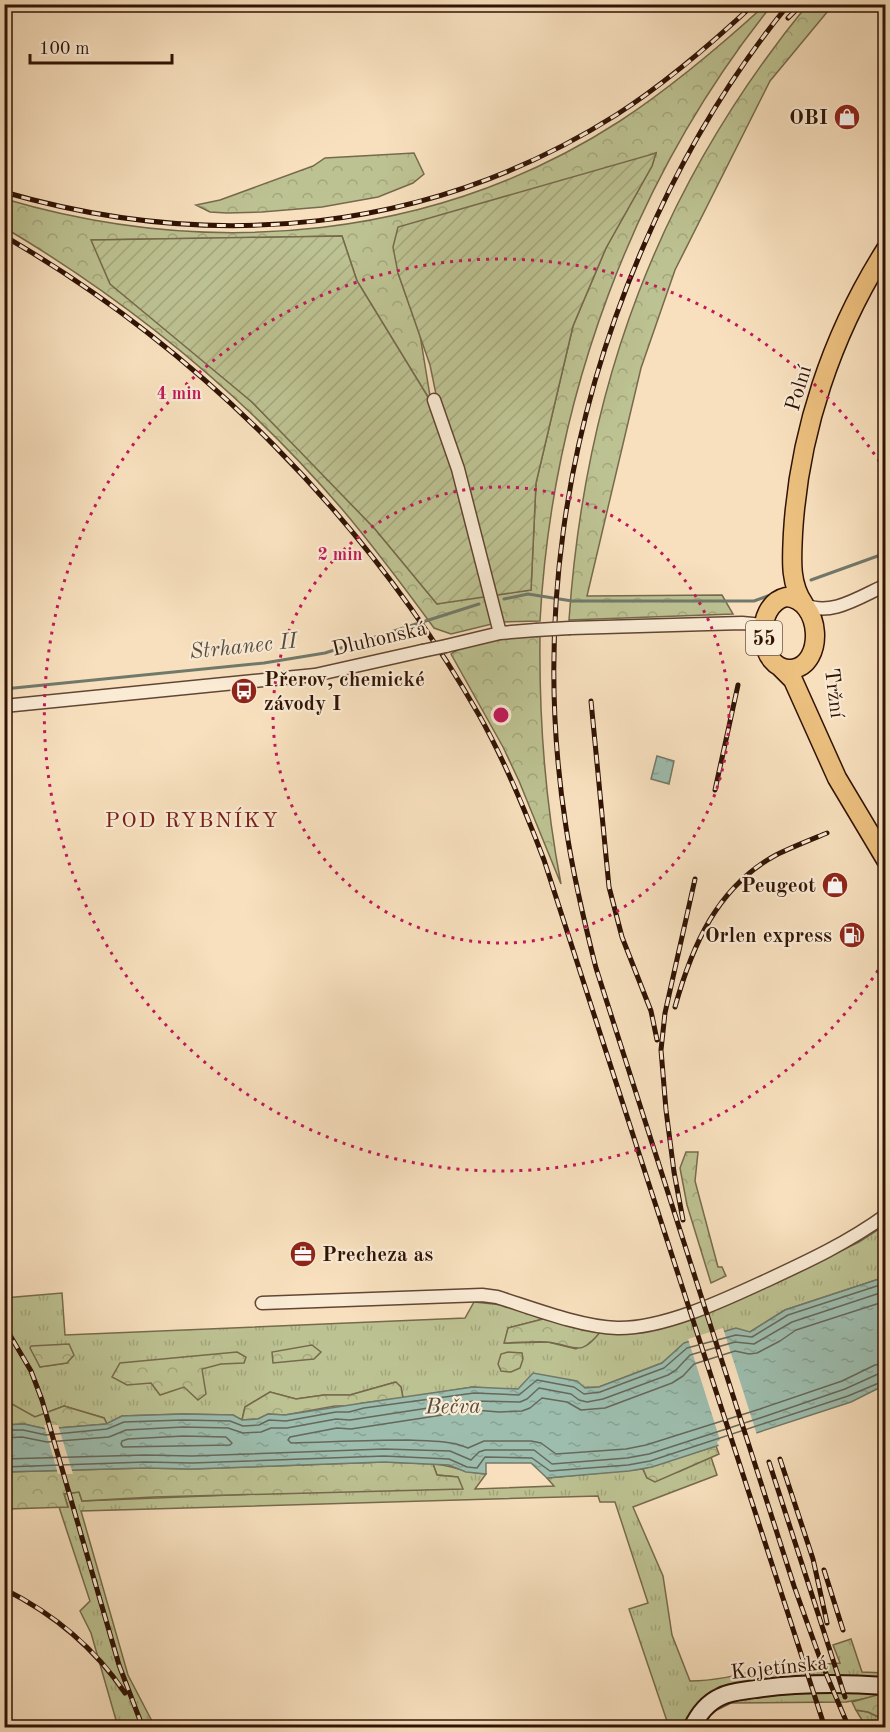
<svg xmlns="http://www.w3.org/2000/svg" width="890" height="1732" viewBox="0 0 890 1732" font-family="'Old Standard TT',serif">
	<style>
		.grass { fill: url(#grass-tufts); stroke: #766a4c; stroke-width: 1.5; fill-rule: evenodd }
		.forest { fill: url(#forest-crowns); stroke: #766a4c; stroke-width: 1.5 }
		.garden { fill: url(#garden-furrows); stroke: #766a4c; stroke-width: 1.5 }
		.water { fill: url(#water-ripples); stroke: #71796a; stroke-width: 1.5 }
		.pier { fill: #f8e0be }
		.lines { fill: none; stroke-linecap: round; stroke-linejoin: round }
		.shore { stroke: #66685a; stroke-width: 1.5 }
		.stream { stroke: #71796a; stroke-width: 3 }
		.minor-casing { stroke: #624633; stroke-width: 15 }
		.secondary-casing { stroke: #301305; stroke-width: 20 }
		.primary-casing { stroke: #301305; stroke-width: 21 }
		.minor { stroke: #faebd5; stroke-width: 12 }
		.secondary { stroke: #faebd5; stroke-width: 16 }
		.primary { stroke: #ecc07f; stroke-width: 18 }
		.rail-casing { stroke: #301305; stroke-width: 5 }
		.rail { stroke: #faebd5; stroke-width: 3; stroke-dasharray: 9; stroke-linecap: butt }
		.minor-bridge-casing { stroke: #624633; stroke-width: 15; stroke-linecap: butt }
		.minor-bridge { stroke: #faebd5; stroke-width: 12 }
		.ring { fill: none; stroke: #c2185b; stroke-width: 3; stroke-dasharray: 3 6 }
		.labels { text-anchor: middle; stroke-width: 4.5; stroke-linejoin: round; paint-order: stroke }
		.shield { fill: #faebd5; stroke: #6d5443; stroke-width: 1.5 }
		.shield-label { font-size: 20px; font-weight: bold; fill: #301305 }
		.poi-label { font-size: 21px; font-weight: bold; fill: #301305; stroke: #faebd5; text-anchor: end }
		.street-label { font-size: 21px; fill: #301305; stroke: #faebd5 }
		.water-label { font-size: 22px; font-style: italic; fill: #564e40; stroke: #faebd5 }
		.neighbourhood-label { font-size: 22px; letter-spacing: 1.5px; fill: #7a1f14; stroke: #faebd5 }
		.centre { fill: #c2185b; stroke: #faebd5; stroke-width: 3 }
		.ring-label { font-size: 18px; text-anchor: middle; font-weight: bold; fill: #c2185b; stroke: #faebd5; stroke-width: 4.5; stroke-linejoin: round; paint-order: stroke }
	</style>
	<defs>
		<pattern id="grass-tufts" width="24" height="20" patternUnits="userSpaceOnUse" patternTransform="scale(1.5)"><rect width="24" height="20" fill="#bdc292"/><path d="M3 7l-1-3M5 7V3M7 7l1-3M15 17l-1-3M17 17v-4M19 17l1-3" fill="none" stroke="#a3a67c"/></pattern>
		<pattern id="forest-crowns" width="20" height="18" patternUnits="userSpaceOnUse" patternTransform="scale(1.5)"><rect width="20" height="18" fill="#bdc292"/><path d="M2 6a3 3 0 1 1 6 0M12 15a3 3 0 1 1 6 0" fill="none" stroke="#a3a67c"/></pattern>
		<pattern id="garden-furrows" width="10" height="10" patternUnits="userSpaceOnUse" patternTransform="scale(1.5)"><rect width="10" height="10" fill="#bdc292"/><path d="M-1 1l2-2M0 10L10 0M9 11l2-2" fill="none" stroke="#a3a67c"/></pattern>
		<pattern id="water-ripples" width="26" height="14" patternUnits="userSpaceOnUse" patternTransform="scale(1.5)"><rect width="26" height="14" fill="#9dbdae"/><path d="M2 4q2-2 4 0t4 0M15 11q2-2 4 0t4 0" fill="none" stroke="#88a294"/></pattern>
	</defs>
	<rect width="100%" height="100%" fill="#f8e0be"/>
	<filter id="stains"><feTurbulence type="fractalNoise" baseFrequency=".00333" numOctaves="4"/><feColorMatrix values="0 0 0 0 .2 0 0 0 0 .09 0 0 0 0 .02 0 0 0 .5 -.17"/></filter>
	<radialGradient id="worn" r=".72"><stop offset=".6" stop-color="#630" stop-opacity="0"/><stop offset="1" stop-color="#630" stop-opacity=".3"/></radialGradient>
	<path class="grass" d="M 885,1225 L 885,1277 L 785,1310 L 750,1332 L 670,1356 L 662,1363 L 599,1387 L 499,1390 L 473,1387 L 403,1398 L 401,1387 L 395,1382 L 350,1395 L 324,1395 L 296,1399 L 270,1392 L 245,1407 L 242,1420 L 233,1415 L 183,1414 L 122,1416 L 107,1424 L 104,1418 L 64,1406 L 35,1417 L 12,1405 L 5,1406 L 4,1298 L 62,1293 L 65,1335 L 465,1318 L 474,1302 L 503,1305 L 543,1319 L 508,1328 L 505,1343 L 548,1342 L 576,1349 L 601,1331 L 676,1323 L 747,1296 L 859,1242 ZM 31,1348 L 67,1363 L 40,1367 Z
		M 711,1457 L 717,1475 L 633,1507 L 663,1576 L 672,1635 L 690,1681 C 722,1681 751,1673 781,1662 L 786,1674 L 786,1667 L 840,1663 L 833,1645 L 851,1639 L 862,1672 L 885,1673 L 885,1695 L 846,1702 L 731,1703 L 713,1712 L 700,1727 L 669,1727 L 629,1609 L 648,1603 L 615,1502 L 600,1502 L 598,1496 L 81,1511 L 128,1675 L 155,1727 L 118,1727 L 91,1633 L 80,1611 L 90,1601 L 59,1507 L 68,1507 L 64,1494 L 79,1492 L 82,1501 L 305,1492 L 458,1477 L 437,1475 L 433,1464 C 454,1465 464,1473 486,1474 L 475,1489 L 554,1486 L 547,1478 L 643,1469 L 647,1478 L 678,1472 Z
		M 856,1710 L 868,1712 L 885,1720 L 885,1727 L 866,1727 Z"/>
	<path class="forest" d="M 808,4 L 833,5 L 770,81 L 675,270 L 641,368 L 587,596 L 722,595 L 733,614 L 569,620 C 585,386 659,186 808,4 Z
		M 765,5 L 772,5 C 633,178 552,399 540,621 L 503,622 L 495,594 L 531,590 L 536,483 L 573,326 L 606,248 L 652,166 L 656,153 L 398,273 L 420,335 L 431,402 L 357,281 L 342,236 L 92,240 L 198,356 L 252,402 L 297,447 L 375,529 L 437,604 L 485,595 L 492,624 L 451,634 L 434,628 C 404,587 374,547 342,509 C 246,397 131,303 5,228 L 5,199 C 212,260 436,240 620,121 C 673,86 719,47 765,5 Z
		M 414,153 L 424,174 L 413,183 L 378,197 L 322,207 L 262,212 L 227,213 L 210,212 L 196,205 L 220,200 L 313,166 L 325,158 Z
		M 540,636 C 539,720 545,801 561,884 L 519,781 L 503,747 L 451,654 C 469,641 517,637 540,636 Z
		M 686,1152 L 698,1152 L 695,1181 L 718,1267 L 722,1267 L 726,1276 L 711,1283 L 687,1205 L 680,1168 Z
		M 543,1319 L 601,1331 C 579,1359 576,1345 547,1342 C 533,1341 518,1343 504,1343 L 508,1328 Z
		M 69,1344 L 74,1355 L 67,1363 L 40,1367 L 30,1348 L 31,1346 Z
		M 312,1345 L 321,1352 L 314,1359 L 273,1363 L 272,1352 Z
		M 237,1352 L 246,1357 L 244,1363 L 221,1364 L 202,1369 L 206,1394 L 198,1400 L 184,1387 L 160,1395 L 151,1383 L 127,1385 L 112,1377 L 120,1363 Z
		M 508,1352 L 522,1353 L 523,1359 L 520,1368 L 511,1372 L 501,1371 L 498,1364 L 501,1354 Z
		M 396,1382 L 401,1387 L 403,1398 L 363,1403 L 348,1406 L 335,1406 L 285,1415 L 268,1414 L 258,1419 L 242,1420 L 245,1407 L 270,1392 L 296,1399 L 324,1395 L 350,1395 Z
		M 12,1404 L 35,1417 L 64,1406 L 104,1418 L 107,1424 L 46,1429 L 24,1424 L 5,1425 L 4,1406 Z
		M 716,1446 L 719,1454 L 655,1482 L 647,1478 L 643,1469 Z
		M 384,1462 L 433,1464 L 437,1475 L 458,1477 L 463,1489 L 153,1497 L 82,1501 L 79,1492 L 64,1494 L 68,1507 L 8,1509 L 7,1499 L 5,1499 L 5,1472 L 145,1468 L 192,1469 Z
		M 877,1695 L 885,1695 L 885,1720 L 868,1712 L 856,1710 L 852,1702 Z"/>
	<path class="garden" d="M 656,153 L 652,166 L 606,248 L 573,326 L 536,483 L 531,590 L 437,604 L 375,529 L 252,402 L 110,284 L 91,240 L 342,236 L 357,281 L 431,402 L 437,399 L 430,365 L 398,273 L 393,247 L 398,227 Z"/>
	<path class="water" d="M 657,756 L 674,761 L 669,784 L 651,779 Z
		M 885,1277 L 885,1385 L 851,1402 L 652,1467 L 629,1471 L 547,1478 L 531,1463 L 486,1463 L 486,1474 L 466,1472 L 449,1465 L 384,1462 L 192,1469 L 145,1468 L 5,1472 L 4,1425 L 24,1424 L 46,1429 L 106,1424 L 122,1416 L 183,1414 L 233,1415 L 242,1420 L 258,1419 L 268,1414 L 285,1415 L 363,1403 L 473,1387 L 518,1389 L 533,1373 L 577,1381 L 585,1388 L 599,1387 L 662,1363 L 684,1343 L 736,1328 L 750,1332 L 785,1310 Z"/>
	<path class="pier" d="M 723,1328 L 757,1435 L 760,1436 L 720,1448 L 717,1442 L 720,1440 L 688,1339 Z
		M 44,1425 L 58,1425 L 73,1474 L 58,1474 Z"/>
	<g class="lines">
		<path class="shore" d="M 886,1301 L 796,1330 L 780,1341 L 757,1353 L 749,1354 L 735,1351 L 694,1364 L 683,1376 L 672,1383 L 605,1408 L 581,1410 L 567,1402 L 542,1398 L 530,1408 L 522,1411 L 499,1412 L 475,1410 L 351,1429 L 337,1428 L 290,1437 L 288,1440 L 291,1443 C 330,1442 369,1440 408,1440 C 429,1441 449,1440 468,1448 L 484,1441 L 531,1441 L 541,1443 L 556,1454 L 626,1449 L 646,1445 L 760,1409 L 842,1381 L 875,1365 L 886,1363
			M 4,1430 L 23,1430 L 46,1435 L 107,1429 L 124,1422 L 183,1420 L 230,1421 L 243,1426 L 259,1425 L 269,1420 L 286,1421 L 336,1412 L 349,1412 L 364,1408 L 474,1393 L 519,1395 L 537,1380 L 574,1387 L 584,1394 L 600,1392 L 664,1368 L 687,1348 L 736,1335 L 752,1337 L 788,1315 L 886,1283
			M 183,1436 L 226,1437 L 232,1443 L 230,1445 L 123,1447 L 121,1444 L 122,1441 L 128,1439 Z
			M 4,1438 L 22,1437 L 47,1442 L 109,1437 L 126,1430 L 183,1427 L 228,1428 L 243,1433 L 261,1432 L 271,1428 L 287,1428 L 336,1419 L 350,1420 L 474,1401 L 520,1402 L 527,1399 L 539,1388 L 571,1394 L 579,1400 L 587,1402 L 603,1399 L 668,1375 L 676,1370 L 690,1355 L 735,1342 L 754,1344 L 792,1322 L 886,1291
			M 4,1459 L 145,1455 L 192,1456 L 384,1449 L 450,1451 L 471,1460 L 479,1452 L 485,1450 L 534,1450 L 552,1464 L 627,1458 L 649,1454 L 763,1417 L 845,1389 L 878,1374 L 886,1372
			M 4,1467 L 145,1462 L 192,1463 L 384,1456 L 449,1459 L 467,1467 L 477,1468 L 485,1457 L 532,1458 L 550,1471 L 628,1465 L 650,1461 L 848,1396 L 886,1380"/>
		<path class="stream" d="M 811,580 L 886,553
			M 504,599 L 528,594 L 572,601 L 754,601 L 773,594
			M 4,689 L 264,663 L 325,653 L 479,604"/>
		<defs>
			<path id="minor" d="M 434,400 L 458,469 L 500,633
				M 804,604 C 830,618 861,596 886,585
				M 570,628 L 742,623 L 764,625
				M 446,646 L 500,633 L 536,630
				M 4,706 L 315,675 L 422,651
				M 262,1303 L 482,1295 L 497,1297 C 532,1308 581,1327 617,1328 C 662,1329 720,1302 761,1283 C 804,1263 846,1244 886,1215"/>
			<path id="secondary" d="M 692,1728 C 698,1715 707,1703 720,1697 C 731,1691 744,1691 756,1689 C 799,1683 842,1683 886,1686"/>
			<path id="primary" d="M 786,597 C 822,599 825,665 792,669 C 758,672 752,605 786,597 Z
				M 804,604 C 789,583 792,557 793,533 C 799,432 832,334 886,249
				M 780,667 L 793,680 L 837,778 L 886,860"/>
		</defs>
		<use href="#minor" class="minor-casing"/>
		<use href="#secondary" class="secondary-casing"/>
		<use href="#primary" class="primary-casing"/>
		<use href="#minor" class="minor"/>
		<use href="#secondary" class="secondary"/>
		<use href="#primary" class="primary"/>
		<defs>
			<path id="rail" d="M 789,4 C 729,77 681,159 644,245 C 564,429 535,628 566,827 C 573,875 584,921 596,968 L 794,1586 L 822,1664 L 849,1728
				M 788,18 L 802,4
				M 4,192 C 214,253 429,233 616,115 C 666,83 710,45 754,4
				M 4,236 C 200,349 367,519 479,715 C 505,761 525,810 544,860 L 825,1728
				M 591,701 L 609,887 L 622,937 L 651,1011 L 657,1040
				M 715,790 L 738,685
				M 675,1007 C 692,946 717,887 776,855 C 792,847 810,840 827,833
				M 683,1220 L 674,1172 L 666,1110 L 661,1050 L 665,1013 L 695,879
				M 4,1325 L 31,1371 L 42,1400 L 119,1665 L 143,1728
				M 780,1459 L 813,1559 L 827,1623
				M 769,1462 L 845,1697
				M 824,1570 L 843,1630
				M 4,1589 C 54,1614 94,1647 125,1693"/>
		</defs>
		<use href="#rail" class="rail-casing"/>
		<use href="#rail" class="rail"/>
		<defs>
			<path id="minor-bridge" d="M 536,630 L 570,628
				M 422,651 L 446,646"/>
		</defs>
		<use href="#minor-bridge" class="minor-bridge-casing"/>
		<use href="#minor-bridge" class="minor-bridge"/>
	</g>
	<g class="ring">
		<circle cx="501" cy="715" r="228"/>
		<path d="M883 963A456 456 0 1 1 883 467"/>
	</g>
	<defs>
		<symbol id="shop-disc" viewBox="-11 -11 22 22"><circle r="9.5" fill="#8f2418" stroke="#faebd5"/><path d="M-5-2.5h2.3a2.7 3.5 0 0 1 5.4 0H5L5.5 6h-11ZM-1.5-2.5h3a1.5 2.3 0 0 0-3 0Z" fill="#fff"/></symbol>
		<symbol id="bus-disc" viewBox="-11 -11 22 22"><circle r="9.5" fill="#8f2418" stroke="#faebd5"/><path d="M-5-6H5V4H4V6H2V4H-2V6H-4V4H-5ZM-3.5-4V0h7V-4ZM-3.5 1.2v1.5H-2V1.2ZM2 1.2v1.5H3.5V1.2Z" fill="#fff"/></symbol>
		<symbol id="fuel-disc" viewBox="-11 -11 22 22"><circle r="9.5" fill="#8f2418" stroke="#faebd5"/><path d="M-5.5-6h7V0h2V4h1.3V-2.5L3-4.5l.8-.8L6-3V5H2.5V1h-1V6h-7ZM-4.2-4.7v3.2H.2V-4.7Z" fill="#fff"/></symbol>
		<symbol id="office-disc" viewBox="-11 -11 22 22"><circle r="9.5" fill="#8f2418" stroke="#faebd5"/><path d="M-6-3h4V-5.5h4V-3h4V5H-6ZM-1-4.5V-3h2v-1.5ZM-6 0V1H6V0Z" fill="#fff"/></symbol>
	</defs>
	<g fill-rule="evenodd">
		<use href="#shop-disc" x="832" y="102" width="30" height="30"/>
		<use href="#bus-disc" x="229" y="676" width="30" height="30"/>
		<use href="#shop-disc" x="820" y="870" width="30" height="30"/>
		<use href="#fuel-disc" x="837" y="920" width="30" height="30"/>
		<use href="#office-disc" x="288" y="1239" width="30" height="30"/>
	</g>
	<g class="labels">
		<rect class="shield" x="746" y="621" width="36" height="34" rx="4.5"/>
		<g class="shield-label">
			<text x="764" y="645">55</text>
		</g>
		<g class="poi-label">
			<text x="828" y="124">OBI</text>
			<text x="264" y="686" text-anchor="start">Přerov, chemické<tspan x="264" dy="24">závody I</tspan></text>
			<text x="816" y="892">Peugeot</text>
			<text x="832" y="942">Orlen express</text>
			<text x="322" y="1261" text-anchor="start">Precheza as</text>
		</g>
		<g class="street-label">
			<text transform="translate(798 388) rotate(-73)" y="7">Polní</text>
			<text transform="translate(379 638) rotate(-13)" y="7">Dluhonská</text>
			<text transform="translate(835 693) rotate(83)" y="7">Tržní</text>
			<text transform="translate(779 1667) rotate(-6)" y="7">Kojetínská</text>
		</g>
		<g class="water-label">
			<text transform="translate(243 645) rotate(-6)" y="8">Strhanec II</text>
			<text transform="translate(453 1405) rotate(-1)" y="8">Bečva</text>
		</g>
		<g class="neighbourhood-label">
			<text x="192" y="827">POD RYBNÍKY</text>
		</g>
	</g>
	<circle cx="501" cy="715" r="9" class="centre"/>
	<g class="ring-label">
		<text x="179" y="399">4 min</text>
		<text x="340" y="560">2 min</text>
	</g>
	<rect width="890" height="1732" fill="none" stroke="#f8e0be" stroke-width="24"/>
	<rect x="6" y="6" width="878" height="1720" fill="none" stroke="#301305" stroke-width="3"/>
	<rect x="12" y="12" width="866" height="1708" fill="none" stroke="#301305" stroke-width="1.5"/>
	<path d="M30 54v9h142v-9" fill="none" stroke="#301305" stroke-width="3"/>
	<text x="39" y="54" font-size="18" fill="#301305" stroke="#faebd5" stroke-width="4.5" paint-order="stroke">100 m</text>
	<rect width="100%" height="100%" filter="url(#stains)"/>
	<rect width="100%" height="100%" fill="url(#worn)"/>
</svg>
